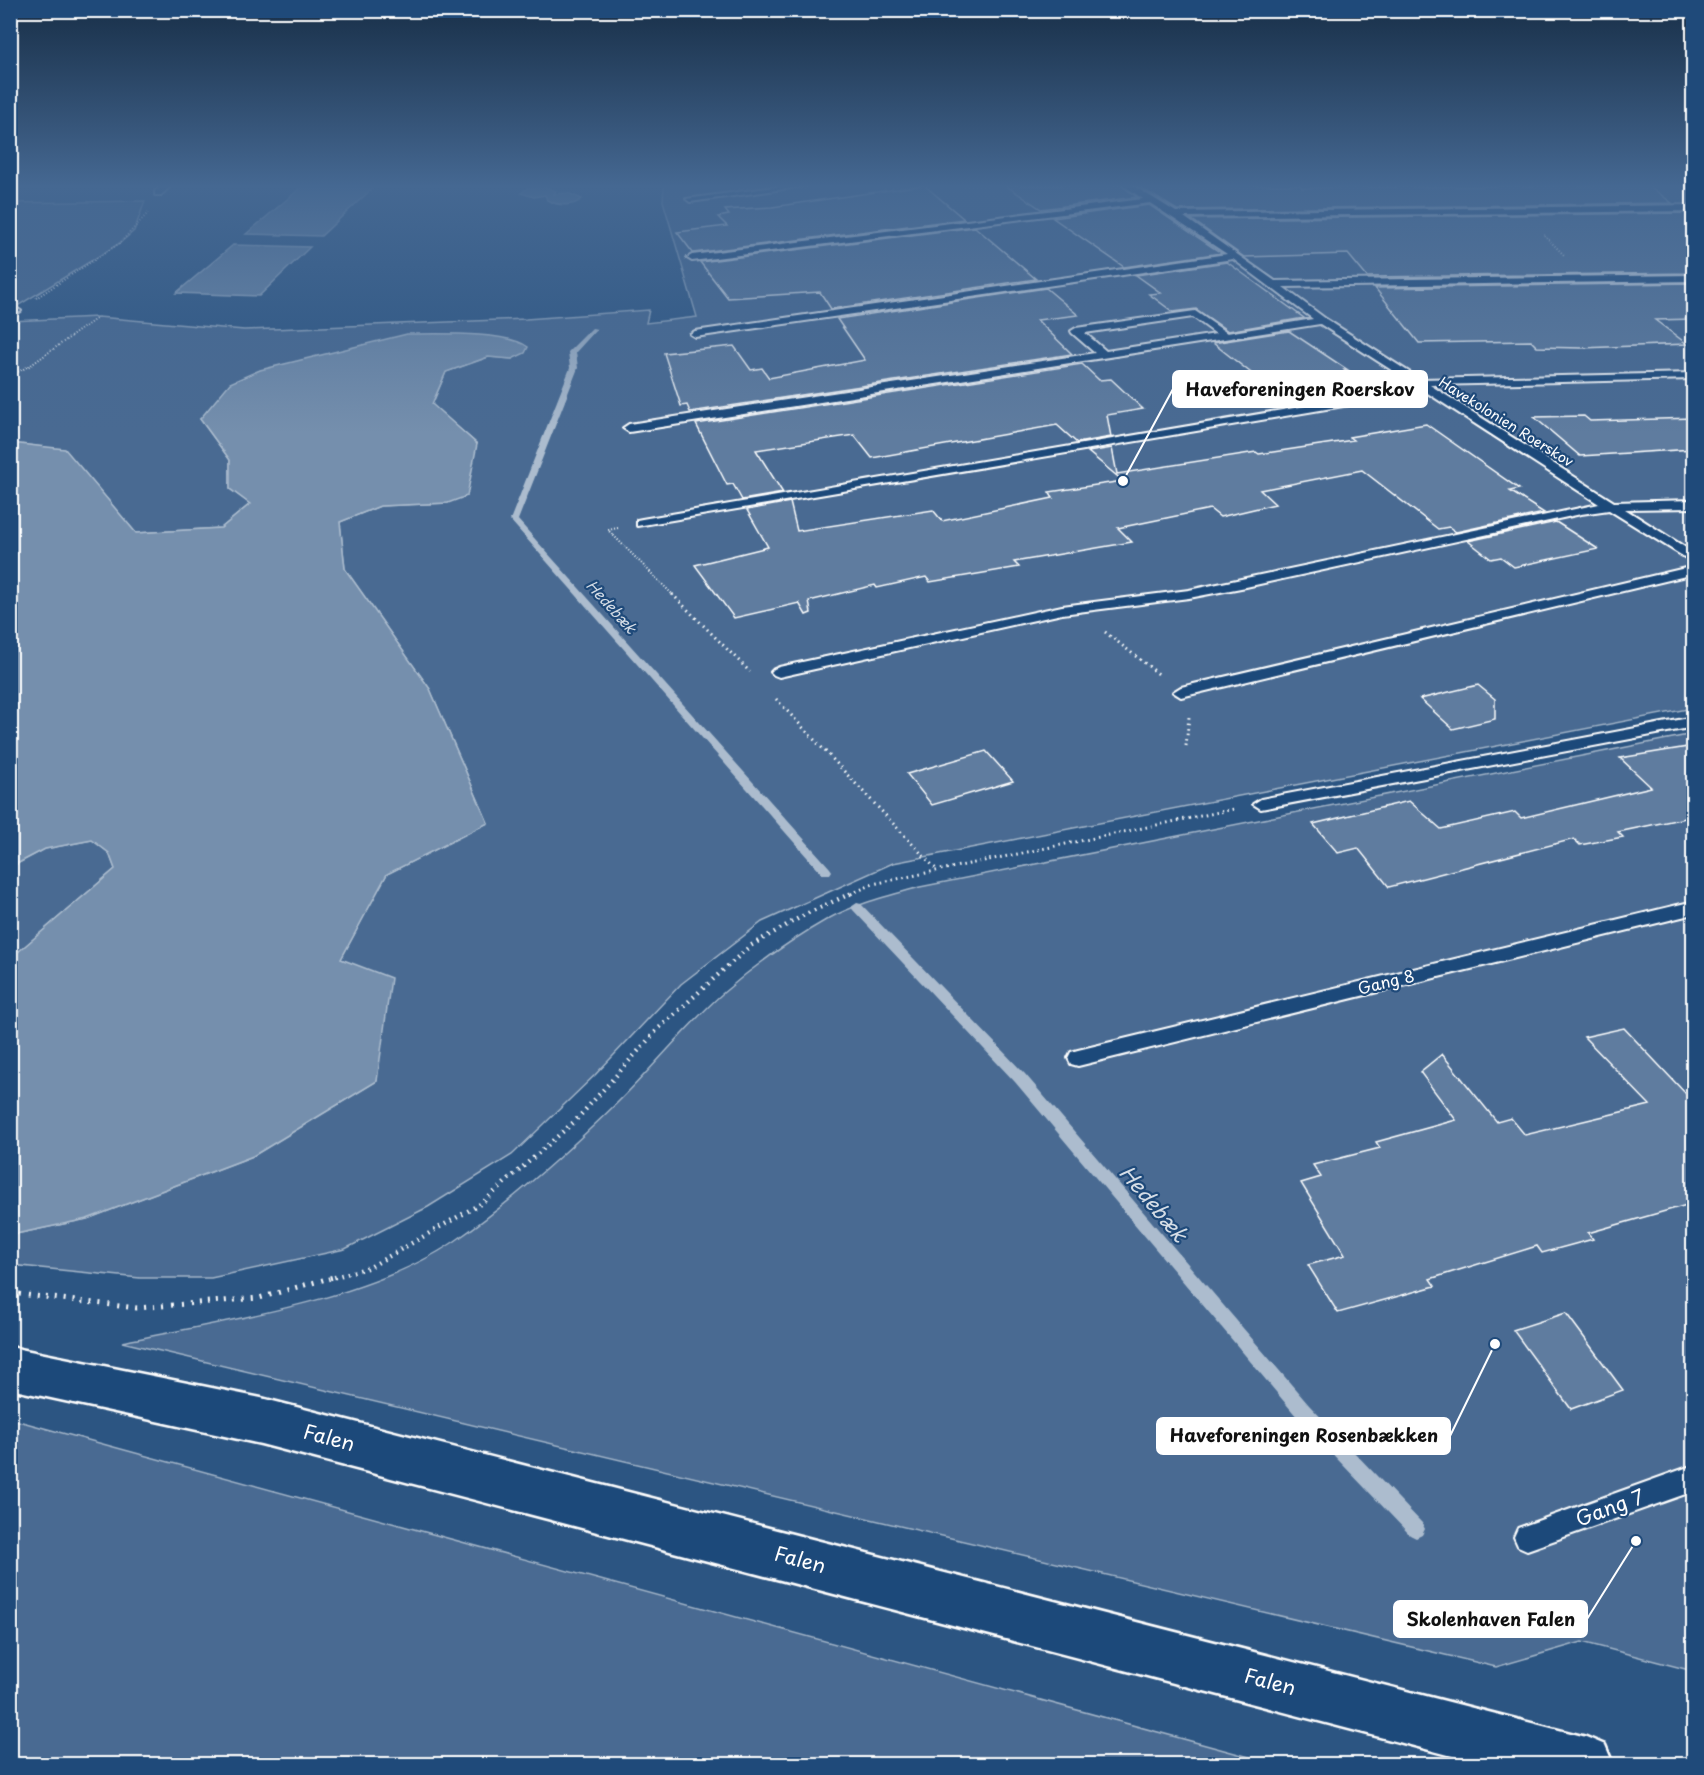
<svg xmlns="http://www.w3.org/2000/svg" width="1704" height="1775" viewBox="0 0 1704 1775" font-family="'Playpen Sans',sans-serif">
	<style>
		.green { fill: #486b92; stroke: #a4b5c8; stroke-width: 1.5 }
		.water { fill: #748fad; stroke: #acbcce; stroke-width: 1.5 }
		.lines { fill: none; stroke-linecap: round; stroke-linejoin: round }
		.stream { fill: #acbcce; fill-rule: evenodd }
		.building { fill: #5e7c9f; stroke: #fff; stroke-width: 1.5 }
		.lane-casing { stroke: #fff; stroke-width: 4 }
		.secondary-casing { stroke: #fff; stroke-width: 5 }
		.path-far3 { stroke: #fff; stroke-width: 2; stroke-dasharray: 1 2; stroke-linecap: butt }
		.path-far2 { stroke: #fff; stroke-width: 3; stroke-dasharray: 1.5 4; stroke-linecap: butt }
		.path-far1 { stroke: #fff; stroke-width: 4.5; stroke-dasharray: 1.5 5; stroke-linecap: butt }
		.path { stroke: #fff; stroke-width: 5; stroke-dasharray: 2 7; stroke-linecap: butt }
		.lane { fill: #1f4a7a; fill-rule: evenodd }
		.secondary { fill: #1f4a7a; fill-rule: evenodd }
		.labels { text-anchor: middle; stroke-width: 4.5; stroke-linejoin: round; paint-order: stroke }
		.far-street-label { font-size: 14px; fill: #fff; stroke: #1f4a7a }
		.far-water-label { font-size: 15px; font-style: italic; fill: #d5dde6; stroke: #1f4a7a }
		.street-label { font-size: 16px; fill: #fff; stroke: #1f4a7a }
		.near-street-label { font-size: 20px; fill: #fff; stroke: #1f4a7a }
		.near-water-label { font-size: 21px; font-style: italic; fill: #d5dde6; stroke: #1f4a7a }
		.leader { fill: none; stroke: #fff; stroke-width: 2 }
		.callout-dot { fill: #fff; stroke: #1f4a7a; stroke-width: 2 }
		.callout { fill: #fff; stroke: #fff; stroke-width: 2 }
		.callout-label { font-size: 18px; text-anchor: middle; font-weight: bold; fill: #111 }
	</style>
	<rect width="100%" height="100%" fill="#2c5582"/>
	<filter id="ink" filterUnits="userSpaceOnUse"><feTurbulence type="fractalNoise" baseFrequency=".0167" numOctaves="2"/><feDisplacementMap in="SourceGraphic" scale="12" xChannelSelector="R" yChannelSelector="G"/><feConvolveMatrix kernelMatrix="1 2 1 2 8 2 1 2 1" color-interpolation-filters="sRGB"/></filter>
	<g filter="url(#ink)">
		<path class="green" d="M 664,185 L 1693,185 L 1693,708 L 893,863 L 762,922 L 681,984 L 595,1075 L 512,1155 L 428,1207 L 345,1249 L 211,1278 L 140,1278 L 11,1265 L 11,1235 L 87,1219 L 253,1156 L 377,1081 L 341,959 L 387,874 L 488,823 L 430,689 L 345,569 L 340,522 L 380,506 L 448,503 L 477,444 L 432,405 L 446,372 L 489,357 L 512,359 L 528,347 L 200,419 L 230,460 L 230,489 L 250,504 L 221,528 L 136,533 L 65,450 L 11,443 L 10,321 L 98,317 L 244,330 L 526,319 L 649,310 L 646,323 L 697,317 L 663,201 Z
			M 145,201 L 134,231 L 120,243 L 11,310 L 11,203 Z
			M 1693,734 L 1693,1671 L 1582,1642 L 1496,1667 L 122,1342 C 227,1320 367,1301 455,1241 C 513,1201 567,1152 617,1103 C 653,1068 685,1027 722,994 C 754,966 789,941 826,920 C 855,904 888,896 920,887 Z
			M 92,840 L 109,853 L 115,869 L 11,958 L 11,867 L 45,849 Z
			M 11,1419 L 1275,1764 L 11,1764 Z"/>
		<path class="water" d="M 304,185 L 376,185 L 321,236 L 246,234 Z
			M 546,187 L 556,191 L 554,194 L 568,193 L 582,199 C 573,207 558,206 547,200 L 545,195 L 534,197 L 521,193 L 528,188 Z
			M 233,245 L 310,247 L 259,296 L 176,293 Z
			M 407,334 C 436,334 507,331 528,347 L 525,353 L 512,359 L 488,357 L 446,372 L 432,404 L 477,444 L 467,496 L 448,503 L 380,506 L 340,522 L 345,569 L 430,689 L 488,823 L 387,874 L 341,959 L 391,978 L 377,1081 L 253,1156 L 87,1219 L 11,1235 L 11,958 L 115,869 L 109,853 L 92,840 L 45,849 L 11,867 L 11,443 L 65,449 L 136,533 L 221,528 L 250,504 L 230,489 L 230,460 L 200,419 L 230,383 L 260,370 Z"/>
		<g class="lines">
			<path class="stream" d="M 592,328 L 597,329 L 576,352 L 578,368 L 518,520 L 830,868 L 832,871 L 830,874 L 822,874 L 510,520 L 570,368 L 568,352 Z
				M 857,903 L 861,904 L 1025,1074 L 1309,1405 L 1422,1523 L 1425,1529 L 1422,1535 L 1416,1538 L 1410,1535 L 1297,1417 L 1015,1082 L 853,910 L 851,907 Z"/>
		</g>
		<path class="building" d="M 924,185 L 964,219 L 693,253 L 677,232 L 727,226 L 718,217 L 729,215 L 725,210 L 772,207 Z
			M 1005,185 L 1121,185 L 1137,197 L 1041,209 Z
			M 1136,185 L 1300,185 L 1302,188 L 1648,185 L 1672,203 L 1177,210 Z
			M 1149,205 L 1221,253 L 1124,267 L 1053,218 Z
			M 1686,213 L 1694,219 L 1694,273 L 1367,277 L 1348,254 L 1244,257 L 1191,219 Z
			M 975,227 L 1036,279 L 831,309 L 820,292 L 728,298 L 700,262 Z
			M 1227,262 L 1304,318 L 1228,331 L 1196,309 L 1173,312 L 1149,294 L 1161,293 L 1136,275 Z
			M 1694,283 L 1694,319 L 1655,320 L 1687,344 L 1581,348 L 1537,347 L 1531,341 L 1419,343 L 1375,288 Z
			M 1046,288 L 1078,315 L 1037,320 L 1072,354 L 690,412 L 687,405 L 681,406 L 664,353 L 734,346 L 751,370 L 762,368 L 769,378 L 865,360 L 837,319 Z
			M 1289,331 L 1348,370 L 1344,370 L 1347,373 L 1269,387 L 1213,343 Z
			M 1082,364 L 1099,380 L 1111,379 L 1143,409 L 1107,415 L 1111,437 L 1077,443 L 1057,425 L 872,458 L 854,435 L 756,450 L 783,493 L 742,500 L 733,484 L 727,485 L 696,424 Z
			M 1584,416 L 1590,421 L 1694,418 L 1694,449 L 1580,456 L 1534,417 Z
			M 1426,424 L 1519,489 L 1510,491 L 1544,513 L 1456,532 L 1449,527 L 1438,529 L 1362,470 L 1260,490 L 1275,504 L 1220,517 L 1210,509 L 1118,528 L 1132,542 L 1014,562 L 1019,567 L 930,582 L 926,577 L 877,588 L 875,585 L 809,601 L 811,613 L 806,615 L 799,603 L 734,618 L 695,565 L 768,547 L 747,510 L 790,502 L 797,531 L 933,510 L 942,521 L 1053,498 L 1049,492 L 1123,481 L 1088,452 L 1112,448 L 1117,474 L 1256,452 L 1259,454 L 1353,440 L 1349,437 Z
			M 1556,522 L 1598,549 L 1514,567 L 1501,557 L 1491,559 L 1468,541 Z
			M 1478,685 L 1495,699 L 1495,719 L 1453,729 L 1420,699 Z
			M 1694,746 L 1694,826 L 1685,818 L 1618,832 L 1623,837 L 1580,845 L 1574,839 L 1389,887 L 1358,848 L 1338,853 L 1313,824 L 1409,801 L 1441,829 L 1515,812 L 1521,818 L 1651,787 L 1620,758 Z
			M 986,751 L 1013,781 L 932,805 L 907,774 Z
			M 1624,1028 L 1688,1096 L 1694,1095 L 1694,1203 L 1588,1233 L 1593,1239 L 1542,1253 L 1537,1246 L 1430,1279 L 1435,1286 L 1338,1313 L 1308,1265 L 1345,1255 L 1301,1183 L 1321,1177 L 1313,1165 L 1380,1148 L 1376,1142 L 1456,1120 L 1420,1072 L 1442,1054 L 1497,1122 L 1511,1118 L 1525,1135 L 1650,1105 L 1584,1037 Z
			M 1566,1313 L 1623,1390 L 1571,1409 L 1513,1330 Z"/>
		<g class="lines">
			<defs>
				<path id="lane" d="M 163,185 L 172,185 L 161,195 L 155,195 L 155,191 Z
					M 790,185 L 812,185 L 690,202 L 686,199 Z
					M 1123,185 L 1132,185 L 1176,212 L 1694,205 L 1694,211 L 1184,217 L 1275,281 L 1694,275 L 1694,281 L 1283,287 L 1326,319 L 1420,379 L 1694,373 L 1694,379 L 1430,385 L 1614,502 L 1694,500 L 1694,508 L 1625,509 L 1694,553 L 1694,563 L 1609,510 L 1581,514 L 1246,587 L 1189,598 L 1062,614 L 779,677 L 774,675 L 771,672 L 774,669 L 779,667 L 1062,606 L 1189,590 L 1599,504 L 1426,392 L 637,526 L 637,520 L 642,519 L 1418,387 L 1320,324 L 629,432 L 623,428 L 629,424 L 1095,353 L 1072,333 L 1071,331 L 1076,328 L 1195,311 L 1227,333 L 1313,319 L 1233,259 L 695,337 L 690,334 L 695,331 L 1227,254 L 1150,203 L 692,261 L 687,258 L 692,255 L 1143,199 ZM 1193,317 L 1216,334 L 1106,351 L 1085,333 Z
					M 16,308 L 21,311 L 10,318 L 10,310 Z
					M 1694,566 L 1694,574 L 1181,697 L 1173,692 L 1181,687 Z
					M 1694,717 L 1694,727 L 1261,809 L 1253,804 L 1261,799 Z
					M 1694,901 L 1694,914 L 1078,1066 L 1071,1064 L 1068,1058 L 1071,1052 L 1078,1050 Z
					M 1694,1465 L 1694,1491 L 1527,1550 L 1518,1546 L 1514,1537 L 1518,1528 Z"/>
				<path id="secondary" d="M 10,1347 L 261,1398 L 1586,1737 L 1605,1745 L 1613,1764 L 1483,1764 L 261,1444 L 10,1389 Z"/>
			</defs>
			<use href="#lane" class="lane-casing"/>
			<use href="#secondary" class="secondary-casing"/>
			<path class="path-far3" d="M 1544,235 L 1564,255
				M 36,298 L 120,243 L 148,213
				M 10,376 L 31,365 L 97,318
				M 618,528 L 608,530 L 674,596"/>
			<path class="path-far2" d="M 672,594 L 750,672
				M 1105,632 L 1161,676
				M 776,699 L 936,869
				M 1186,746 L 1189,717
				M 851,894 L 873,884 L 1234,809"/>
			<path class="path-far1" d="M 328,1279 L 370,1267 L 482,1203 L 576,1120 L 658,1029 L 750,946 L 806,914 L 854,892"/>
			<path class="path" d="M 10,1293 L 137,1308 L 259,1298 L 333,1277"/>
			<use href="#lane" class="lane"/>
			<use href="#secondary" class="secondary"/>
		</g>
	</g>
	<linearGradient id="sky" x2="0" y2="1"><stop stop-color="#182f48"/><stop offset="0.43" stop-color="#456892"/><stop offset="1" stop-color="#456892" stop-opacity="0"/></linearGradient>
	<rect width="1704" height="433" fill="url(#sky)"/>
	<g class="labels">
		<g class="far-street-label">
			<text transform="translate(1506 422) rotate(32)" y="5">Havekolonien Roerskov</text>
		</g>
		<g class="far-water-label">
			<text transform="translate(611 607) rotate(48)" y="5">Hedebæk</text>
		</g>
		<g class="street-label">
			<text transform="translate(1386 982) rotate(-14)" y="6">Gang 8</text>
		</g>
		<g class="near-street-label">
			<text transform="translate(329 1438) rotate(15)" y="7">Falen</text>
			<text transform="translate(1610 1508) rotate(-20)" y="7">Gang 7</text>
			<text transform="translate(800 1560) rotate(15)" y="7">Falen</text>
			<text transform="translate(1270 1682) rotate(15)" y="7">Falen</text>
		</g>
		<g class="near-water-label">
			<text transform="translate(1153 1204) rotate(50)" y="7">Hedebæk</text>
		</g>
	</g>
	<path class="leader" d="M1123 481L1173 389M1495 1344L1450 1436M1636 1541L1587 1619"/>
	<g class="callout-dot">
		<circle cx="1123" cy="481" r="6"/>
		<circle cx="1495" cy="1344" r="6"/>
		<circle cx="1636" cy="1541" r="6"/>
	</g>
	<g class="callout">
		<rect x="1173" y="371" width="254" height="36" rx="6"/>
		<rect x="1157" y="1418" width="293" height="36" rx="6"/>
		<rect x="1394" y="1601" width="193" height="36" rx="6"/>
	</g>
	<g class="callout-label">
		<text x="1300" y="396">Haveforeningen Roerskov</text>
		<text x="1304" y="1442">Haveforeningen Rosenbækken</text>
		<text x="1491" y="1626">Skolenhaven Falen</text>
	</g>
	<rect width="1704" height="1775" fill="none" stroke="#1f4a7a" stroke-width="36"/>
	<rect x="18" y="18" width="1668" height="1739" fill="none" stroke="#fff" stroke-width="2" filter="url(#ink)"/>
</svg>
